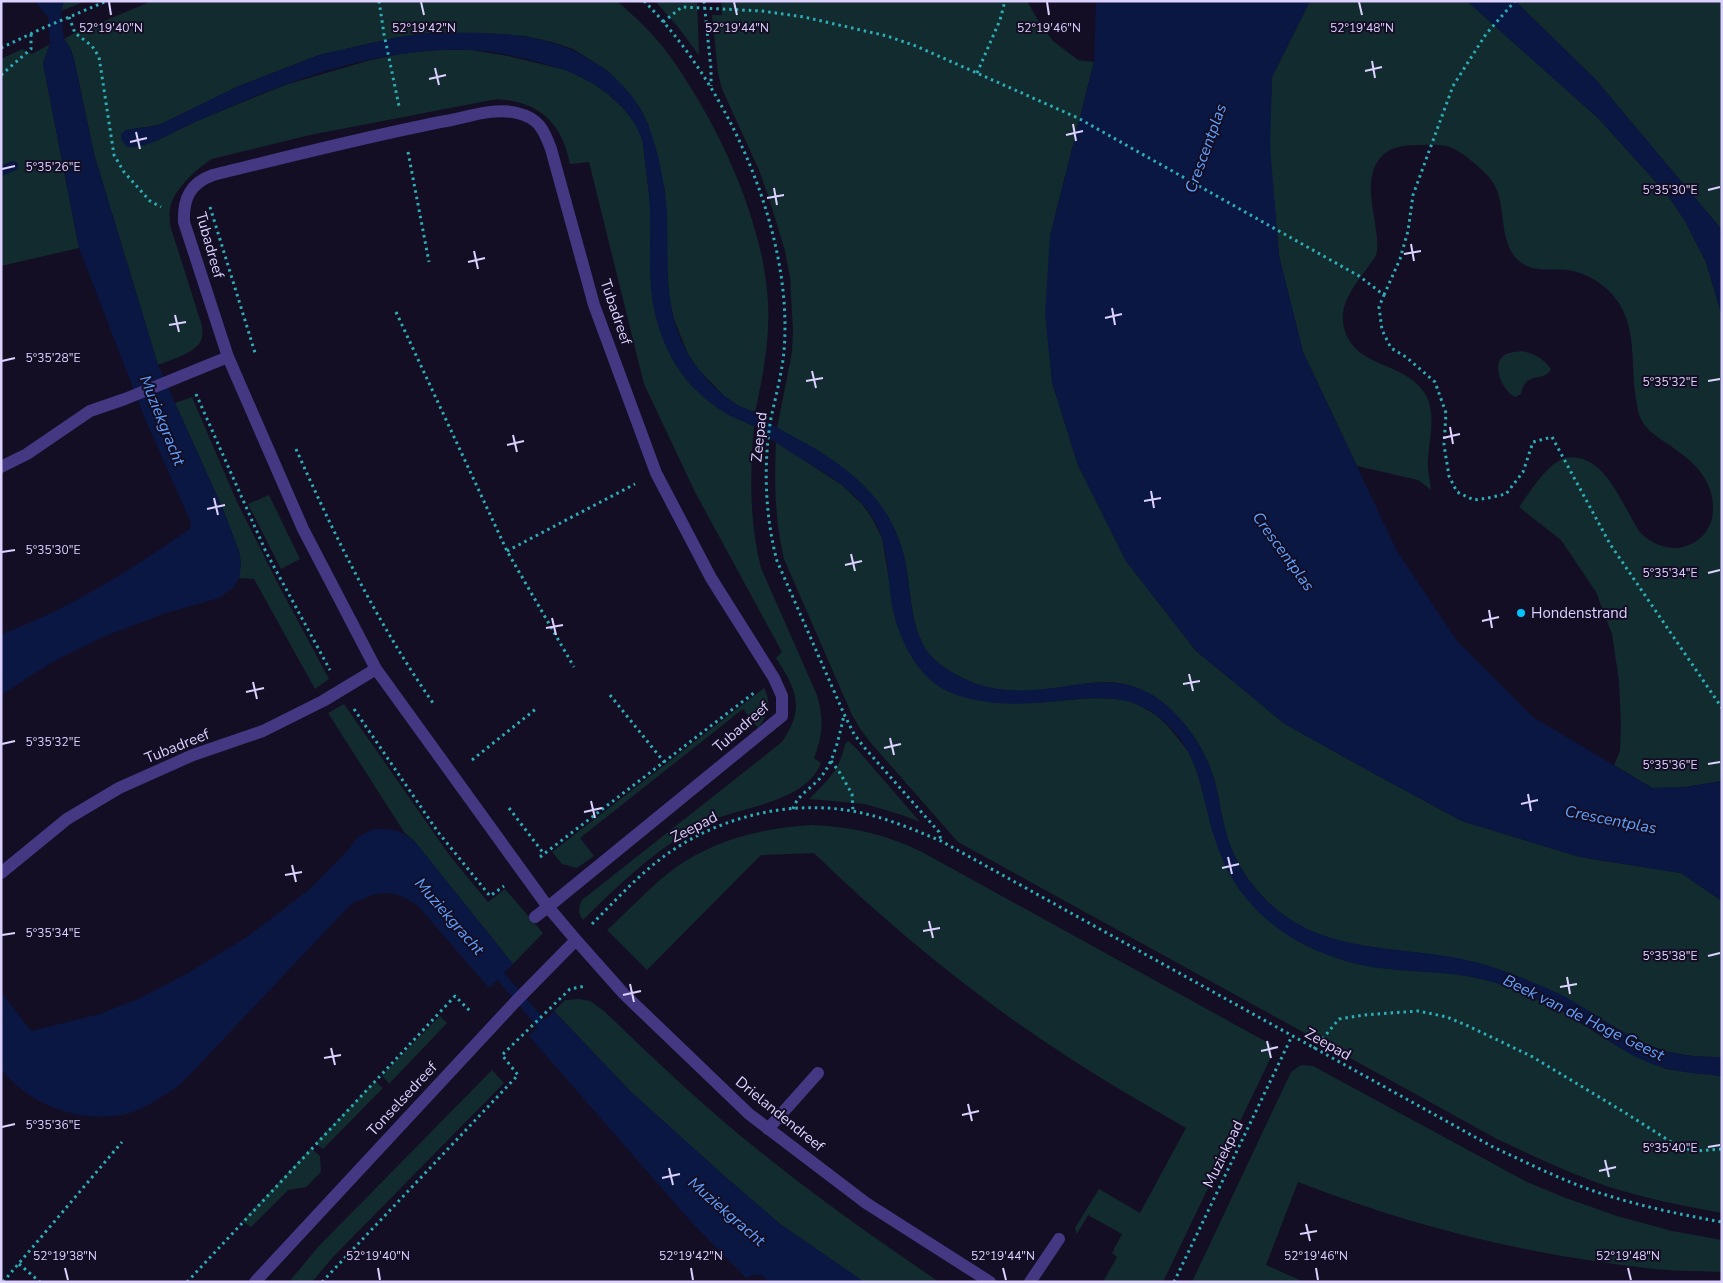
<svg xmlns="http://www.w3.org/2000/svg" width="1723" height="1283" viewBox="0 0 1723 1283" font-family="'Nunito Sans',sans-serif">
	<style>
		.green { fill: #112b2e }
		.water { fill: #091742 }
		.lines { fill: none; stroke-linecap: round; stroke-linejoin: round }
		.stream { stroke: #091742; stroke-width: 10 }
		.path { stroke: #2daeb7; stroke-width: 3; stroke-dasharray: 2.5 4; stroke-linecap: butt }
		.service { stroke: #443883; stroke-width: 12 }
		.minor { stroke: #443883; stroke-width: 12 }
		.ticks { fill: none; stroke: #dcd1ff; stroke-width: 2 }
		.poi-dot { fill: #00c4fc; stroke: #140e24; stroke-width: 2 }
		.labels { text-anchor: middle; stroke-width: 4; stroke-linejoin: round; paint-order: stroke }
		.street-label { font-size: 15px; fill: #dcd1ff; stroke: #140e24 }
		.poi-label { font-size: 15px; fill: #dcd1ff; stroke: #140e24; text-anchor: start }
		.water-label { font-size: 16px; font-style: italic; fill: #5fa1ff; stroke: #140e24 }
		.ticks-label { font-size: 12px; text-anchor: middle; fill: #dcd1ff; stroke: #140e24; stroke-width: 4; stroke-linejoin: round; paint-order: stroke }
	</style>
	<rect width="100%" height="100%" fill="#140e24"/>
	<path class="green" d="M 64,1 L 86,1 L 61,11 Z
		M 152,1 L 617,1 C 635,17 655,35 669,55 C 717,121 764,221 768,303 C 770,340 763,376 755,412 L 740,407 L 724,396 L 698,369 L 688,354 L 674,319 L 669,299 L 667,270 L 665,191 L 648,124 L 640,108 L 630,94 L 608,71 L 573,49 L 552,42 L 525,36 L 500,34 L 426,33 L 394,38 L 319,55 L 239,86 L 159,125 L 126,130 L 121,135 L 156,141 L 199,120 L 285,85 L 367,61 L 400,54 L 435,50 L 471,50 L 508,56 L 566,70 L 591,82 L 608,94 L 623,108 L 637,126 L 641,134 L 643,143 L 650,203 L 657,321 L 664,341 L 675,364 L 691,385 L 703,395 L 729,415 L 754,426 C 750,474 749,521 761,568 L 817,695 C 824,719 823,735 814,758 L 821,763 C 806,803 739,807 705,823 C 657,847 621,883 583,920 C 577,913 579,907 582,900 L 782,742 C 805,708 797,690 776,658 L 782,652 L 695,492 L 644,384 L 589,162 L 570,164 C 562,123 540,102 497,99 L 310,135 L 212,159 C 197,168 172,191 170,209 C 169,214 170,220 170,225 L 202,326 C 202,330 203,334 202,338 C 199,352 170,360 158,365 L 94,154 L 74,59 L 70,48 L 64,39 L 73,34 Z
		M 655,1 L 697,1 L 699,53 L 698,54 L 678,27 Z
		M 721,1 L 1027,1 L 1036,17 L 1053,41 L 1078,60 L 1094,62 L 1050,236 L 1052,382 L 1078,465 L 1126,561 L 1196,651 L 1285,724 L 1371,772 L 1462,821 L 1580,857 L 1681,873 L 1719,899 L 1722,901 L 1722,1057 C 1701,1057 1680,1056 1659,1049 C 1618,1034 1583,1004 1543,987 C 1514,974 1484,963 1453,958 C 1381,945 1308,953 1256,889 C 1238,868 1227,843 1222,816 C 1219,803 1218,791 1214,779 C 1206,753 1191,728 1171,710 C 1164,703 1154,697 1145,692 C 1112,671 1064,690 1028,691 C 1003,691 983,689 961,677 C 950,672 938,664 930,655 C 912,634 911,597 907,571 C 894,493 840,462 777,428 L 792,352 L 793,330 L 790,278 L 785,251 L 769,198 L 759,170 L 722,89 L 718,73 L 712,15 L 722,15 Z
		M 1315,1 L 1467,1 L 1598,118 L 1667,194 L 1685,221 L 1706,262 L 1722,316 L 1722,781 L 1685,787 L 1652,788 L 1614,765 L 1620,751 L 1621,726 L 1619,681 L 1612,634 L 1596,592 L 1561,540 L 1519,507 C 1530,492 1540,475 1554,464 C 1564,456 1572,456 1583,459 C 1607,468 1618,495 1630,515 C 1633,520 1636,527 1639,531 C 1648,542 1665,549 1678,548 C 1690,546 1703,539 1708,528 C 1713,520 1713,513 1713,504 C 1711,475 1689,458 1666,443 C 1656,436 1645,429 1640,417 C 1638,413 1638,409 1637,405 C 1629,366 1640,324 1611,293 C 1600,281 1583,272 1567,270 C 1548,268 1530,274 1515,257 C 1499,236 1506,208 1495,186 C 1490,176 1482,170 1474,163 C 1455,147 1448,144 1424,145 C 1410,145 1393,145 1383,155 C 1358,179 1380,222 1377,251 C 1376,258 1372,261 1368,267 C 1355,285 1338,304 1344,328 C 1356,371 1408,360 1427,397 C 1436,417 1429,439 1428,459 C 1427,469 1430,480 1431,490 L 1418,480 L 1357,466 L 1303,352 L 1279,256 L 1269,146 L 1272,77 L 1309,3 Z
		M 1515,1 L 1722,1 L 1722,230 L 1596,80 Z
		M 50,44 L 43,63 L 79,248 L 1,266 L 1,59 L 22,49 L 32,54 Z
		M 1522,351 C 1535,354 1543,358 1551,369 C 1545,383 1525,370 1521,394 L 1515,397 C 1503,391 1491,366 1503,356 C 1507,352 1516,352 1522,351 Z
		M 192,397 L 237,502 L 277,582 L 329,679 L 315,689 L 254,579 L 239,578 L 241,563 L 239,551 L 222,507 L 175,403 Z
		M 776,442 L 842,485 L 863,505 L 872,518 L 882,538 L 896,620 L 913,659 L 933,682 L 969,698 L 998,703 L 1035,703 L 1090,698 L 1121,699 L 1133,702 L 1156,715 L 1167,725 L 1188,751 L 1198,772 L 1212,830 L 1224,862 L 1310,947 L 1357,964 L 1398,970 L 1455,973 L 1498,983 L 1555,1007 L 1617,1046 L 1666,1069 L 1722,1076 L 1722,1213 C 1683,1206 1644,1198 1606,1186 C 1569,1173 1533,1156 1497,1139 L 958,842 L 870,742 L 861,730 L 852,715 L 784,559 C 775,521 774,482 776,442 Z
		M 269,495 L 300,559 L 281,569 L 248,504 Z
		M 764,688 C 772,703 768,715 758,728 L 743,709 L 580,838 L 594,856 L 577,868 L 562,864 L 552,852 Z
		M 344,704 L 450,856 L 488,902 L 505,889 L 543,933 L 513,964 L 415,842 L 404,832 L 328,713 Z
		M 848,741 L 856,748 L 920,822 L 902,815 L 865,804 L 809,799 C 827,781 840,770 845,744 Z
		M 812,825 C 853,827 885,834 922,852 L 1272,1045 L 1270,1059 L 1163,1282 L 1103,1282 L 1117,1257 L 1112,1253 L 1122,1234 L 1088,1215 L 1077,1234 L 1075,1228 L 1099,1189 L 1140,1213 L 1186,1128 C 1152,1108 1118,1089 1085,1068 C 988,1007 896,933 814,853 L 761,855 L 647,970 L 607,930 C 627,912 645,892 666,875 C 708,841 760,828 812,825 Z
		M 579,999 L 590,1001 L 604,1011 C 654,1059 704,1107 758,1150 C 816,1197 878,1240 939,1282 L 864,1282 L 780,1224 L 722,1174 L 631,1092 L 554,1011 L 565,1000 Z
		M 440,1016 L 447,1023 L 389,1084 L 382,1075 Z
		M 1301,1065 L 1313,1066 L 1527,1182 L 1563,1197 L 1617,1216 L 1672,1231 L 1722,1240 L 1722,1272 C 1699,1271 1676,1271 1654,1269 C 1532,1256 1413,1227 1298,1182 L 1266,1265 L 1304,1282 L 1192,1282 L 1291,1072 Z
		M 492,1070 L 504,1083 L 333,1257 L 312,1282 L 289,1282 L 318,1247 Z
		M 375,1081 L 383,1088 L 323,1149 L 315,1143 Z
		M 311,1148 L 320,1156 L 321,1172 L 306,1187 L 288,1190 L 251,1227 L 242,1221 Z"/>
	<path class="water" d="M 36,1 L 64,1 L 61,11 L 64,39 L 70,48 L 74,59 L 94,154 L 158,365 L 222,507 L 239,551 L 241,563 L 239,578 L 234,587 L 219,598 L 163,614 L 103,637 L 54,661 L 1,695 L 1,634 C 67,611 133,568 190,529 L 191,523 L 144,416 L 79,248 L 43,63 L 50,44 L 48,17 L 37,4 Z
		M 1096,1 L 1315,1 L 1309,3 L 1272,77 L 1270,146 L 1279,256 L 1303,352 L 1397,551 L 1457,641 L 1533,717 L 1652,788 L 1685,787 L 1722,781 L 1722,901 L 1681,873 L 1580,857 L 1462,821 L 1371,772 L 1285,724 L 1196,651 L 1126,561 L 1078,465 L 1052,382 L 1045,314 L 1050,236 L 1094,62 Z
		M 1467,1 L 1515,1 L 1596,80 L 1722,230 L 1722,316 L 1706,262 L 1685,221 L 1667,194 L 1598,118 Z
		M 426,33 C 483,33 540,29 590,60 C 598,65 606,69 613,76 C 624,87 635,98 642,112 C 656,137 665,183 667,212 C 669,266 661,318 696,366 C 706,380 721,395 736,404 C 744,409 753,411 761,416 C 766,420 771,424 776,427 C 792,437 810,444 825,455 C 848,470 871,489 886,513 C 894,526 900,541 904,556 C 911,586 909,629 930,655 C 938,664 950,671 960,677 C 983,689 1007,692 1033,690 C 1077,687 1119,670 1160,700 C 1184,718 1203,747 1213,775 C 1217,787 1219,800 1221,812 C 1226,839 1237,867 1255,888 C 1318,964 1406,940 1489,966 C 1515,975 1542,985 1567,998 C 1605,1019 1640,1049 1684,1055 C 1697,1057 1709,1057 1722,1057 L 1722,1076 C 1703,1074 1683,1073 1665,1068 C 1634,1060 1607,1039 1580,1022 C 1555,1006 1528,994 1499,984 C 1460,971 1420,973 1379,968 C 1329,961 1278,938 1246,898 C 1230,879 1220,856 1213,833 C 1200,789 1199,749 1160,718 C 1121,687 1080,701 1035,703 C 1006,705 973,703 947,691 C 916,676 898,637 892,605 C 887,576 889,544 873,518 C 851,483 811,466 778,444 C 769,438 761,430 752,425 C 745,421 736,419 729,415 C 716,408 701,396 691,385 C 670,362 656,328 652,297 C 648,268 651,238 650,208 C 649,186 645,165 643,143 C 632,104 592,78 555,67 C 528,59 498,51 470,50 C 388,46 300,76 225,109 C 211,115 197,121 184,127 C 165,136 148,148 127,147 L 121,139 L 122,133 L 126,130 L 159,125 L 239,86 L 319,55 L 394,38 Z
		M 373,829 C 392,829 400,829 415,842 L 513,964 L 489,988 L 418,906 C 391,887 378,891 350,905 L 180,1085 C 164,1095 148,1107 130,1113 C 93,1123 49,1112 20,1088 C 13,1083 7,1076 1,1069 L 1,992 L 31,1031 L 100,1014 L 138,999 L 186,974 L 247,937 L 311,888 L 348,850 L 358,837 Z
		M 554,1011 L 631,1092 L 722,1174 L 780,1224 L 864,1282 L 769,1282 L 761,1275 L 753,1275 L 746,1278 L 692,1223 L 529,1036 Z"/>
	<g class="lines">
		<path class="stream" d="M 1,171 L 13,166
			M 493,967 L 550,1034"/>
		<path class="path" d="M 379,1 L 384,34 L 399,106
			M 644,1 C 727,84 794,232 784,351 C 782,373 776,395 771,418 C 763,464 765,516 777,561 L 844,714 L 854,734 L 864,747 L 939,832 L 941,841
			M 704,1 L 711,69 L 711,86
			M 69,17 L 75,33 L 92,46 L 99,57 L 114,155 L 124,172 L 150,201 L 161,207
			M 663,22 L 682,7 L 762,11 L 804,17 L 887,36 L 916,46 L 1078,118 L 1359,276 L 1384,295 L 1379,307 L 1382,330 L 1391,348 L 1406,357 L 1435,382 L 1446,413 L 1444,445 L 1449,476 L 1457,492 L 1474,500 L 1488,498 L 1506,494 L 1523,472 L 1533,442 L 1552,437 L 1610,544 L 1722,708
			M 1,48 L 43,28 L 107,1
			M 977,73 L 1000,20 L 1005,1
			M 1,75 L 31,49 L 31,34
			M 408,152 L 429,262
			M 210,207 L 256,356
			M 1384,295 L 1400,259 L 1408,231 L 1413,195 L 1453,86 L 1486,34 L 1515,1
			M 396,312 L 507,551 L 574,667
			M 196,394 L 266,552 L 330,670
			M 296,449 C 335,537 378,624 433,703
			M 507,551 L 635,484
			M 610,695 L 664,762
			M 354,709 L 438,832 L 490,896 L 504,886
			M 472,760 L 537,708
			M 831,761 L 840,773 L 852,794 L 853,811
			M 509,808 L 544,854
			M 793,809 C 797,795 812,788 821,777 C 835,759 839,737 844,715
			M 540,857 L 755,692
			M 592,924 C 617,899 641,872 670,852 C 727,813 803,797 870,815 C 894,821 917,831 941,841 L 1493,1147 C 1530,1164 1567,1183 1606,1195 C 1644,1207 1683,1215 1722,1222
			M 1314,1049 L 1339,1019 L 1364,1015 L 1418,1011 L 1447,1017 L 1466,1025 L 1531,1056 L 1624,1112 L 1679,1147 L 1697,1151 L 1722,1149
			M 19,1264 L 40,1282
			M 3,1282 L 122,1142
			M 187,1282 L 455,996 L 472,1013
			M 322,1282 L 518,1075 L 502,1055 L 570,989 L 585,986
			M 1174,1282 L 1292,1036"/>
		<path class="service" d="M 768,1129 L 818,1073
			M 1030,1282 L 1059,1239"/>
		<path class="minor" d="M 1,467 L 27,454 L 90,411 L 125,399 L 228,357
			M 1,873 L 67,819 L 119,788 L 193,755 L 263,731 L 323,701 L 376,669
			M 535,917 L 548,907 L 782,716 L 782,696 L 774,678 L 711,578 L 656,473 L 594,305 L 551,149 C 544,130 539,118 517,113 C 495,107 468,117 446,121 C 368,136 291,156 213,175 C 190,183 183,199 184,222 L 228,357 L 303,529 L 376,669 L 548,907 L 576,940 L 624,994 L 749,1114 L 866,1203 L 990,1282
			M 255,1282 L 516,1001 L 576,940"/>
	</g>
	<path class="ticks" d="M 109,2 L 111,15M 421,2 L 424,15M 734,2 L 737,15M 1047,2 L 1049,15M 1359,2 L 1362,15M 1372,61 L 1375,78M 435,68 L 439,85M 1365,71 L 1382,67M 429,79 L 446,75M 1073,124 L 1076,141M 136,132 L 140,149M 1066,135 L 1083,131M 130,142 L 147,138M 2,169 L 15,166M 774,188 L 777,205M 1708,190 L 1720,187M 767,198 L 784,195M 1411,244 L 1414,261M 474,251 L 478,269M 1404,254 L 1421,251M 468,262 L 485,258M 1112,308 L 1115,325M 175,315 L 179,332M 1105,318 L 1122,314M 169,325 L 186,322M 2,361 L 15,358M 812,371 L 816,388M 806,381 L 823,378M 1708,381 L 1720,379M 1450,427 L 1453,444M 513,435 L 517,452M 1443,438 L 1460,434M 507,445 L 524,441M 1151,491 L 1154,508M 214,498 L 218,515M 1144,501 L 1161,498M 207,509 L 225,505M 2,552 L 15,550M 851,554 L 855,571M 845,565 L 862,561M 1708,573 L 1720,570M 1489,610 L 1492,628M 552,618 L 556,635M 1482,621 L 1499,617M 546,628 L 563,625M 1189,674 L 1193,691M 253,682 L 257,699M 1183,684 L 1200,681M 246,692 L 264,688M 890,738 L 894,755M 2,744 L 15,741M 884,748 L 901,744M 1708,764 L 1720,762M 1528,794 L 1531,811M 591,801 L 595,818M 1521,804 L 1538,800M 584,812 L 602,808M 1228,857 L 1232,874M 292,865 L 296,882M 1222,868 L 1239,864M 285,875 L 302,872M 929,921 L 933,938M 923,931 L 940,928M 2,935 L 15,933M 1708,956 L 1720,953M 1567,977 L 1570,994M 630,984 L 634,1002M 1560,987 L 1577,984M 623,995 L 641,991M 1267,1041 L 1271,1058M 331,1048 L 335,1065M 1261,1051 L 1278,1047M 324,1058 L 341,1055M 968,1104 L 972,1121M 962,1115 L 979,1111M 2,1127 L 15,1124M 1708,1147 L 1720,1145M 1605,1160 L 1609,1177M 669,1168 L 673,1185M 1599,1171 L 1616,1167M 662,1178 L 680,1174M 1306,1224 L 1310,1241M 1300,1234 L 1317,1231M 65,1268 L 68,1280M 378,1268 L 380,1280M 691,1268 L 693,1280M 1003,1268 L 1006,1280M 1316,1268 L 1318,1280M 1628,1268 L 1631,1280"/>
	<circle class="poi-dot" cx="1521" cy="613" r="5"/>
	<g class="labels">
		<g class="street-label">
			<text transform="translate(210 245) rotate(74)" y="5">Tubadreef</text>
			<text transform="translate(616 312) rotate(71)" y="5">Tubadreef</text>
			<text transform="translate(759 437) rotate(-84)" y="5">Zeepad</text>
			<text transform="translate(741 727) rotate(-41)" y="5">Tubadreef</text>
			<text transform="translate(177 746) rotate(-22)" y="5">Tubadreef</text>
			<text transform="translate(694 827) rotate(-27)" y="5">Zeepad</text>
			<text transform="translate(1328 1044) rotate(29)" y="5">Zeepad</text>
			<text transform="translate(402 1099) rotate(-47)" y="5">Tonselsedreef</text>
			<text transform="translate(780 1114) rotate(39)" y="5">Drielandendreef</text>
			<text transform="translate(1223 1154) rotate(-64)" y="5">Muziekpad</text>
		</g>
		<g class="poi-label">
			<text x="1531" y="618">Hondenstrand</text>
		</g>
		<g class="water-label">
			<text transform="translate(1205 148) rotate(-70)" y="6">Crescentplas</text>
			<text transform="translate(163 420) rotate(68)" y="6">Muziekgracht</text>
			<text transform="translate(1284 551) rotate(54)" y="6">Crescentplas</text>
			<text transform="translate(1611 819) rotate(11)" y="6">Crescentplas</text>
			<text transform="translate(450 916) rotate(49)" y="6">Muziekgracht</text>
			<text transform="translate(1584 1017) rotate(26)" y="6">Beek van de Hoge Geest</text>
			<text transform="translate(727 1211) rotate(41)" y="6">Muziekgracht</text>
		</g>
	</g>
	<g class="ticks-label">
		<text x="111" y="32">52°19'40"N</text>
		<text x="424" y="32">52°19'42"N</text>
		<text x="737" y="32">52°19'44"N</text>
		<text x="1049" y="32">52°19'46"N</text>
		<text x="1362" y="32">52°19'48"N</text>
		<text x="53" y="171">5°35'26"E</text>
		<text x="1670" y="194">5°35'30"E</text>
		<text x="53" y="362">5°35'28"E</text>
		<text x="1670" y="386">5°35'32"E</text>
		<text x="53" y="554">5°35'30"E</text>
		<text x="1670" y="577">5°35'34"E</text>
		<text x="53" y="746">5°35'32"E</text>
		<text x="1670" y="769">5°35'36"E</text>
		<text x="53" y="937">5°35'34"E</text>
		<text x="1670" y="960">5°35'38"E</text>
		<text x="53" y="1129">5°35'36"E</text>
		<text x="1670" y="1152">5°35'40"E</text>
		<text x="65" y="1260">52°19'38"N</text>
		<text x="378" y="1260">52°19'40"N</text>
		<text x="691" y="1260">52°19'42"N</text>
		<text x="1003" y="1260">52°19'44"N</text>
		<text x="1316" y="1260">52°19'46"N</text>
		<text x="1628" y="1260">52°19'48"N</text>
	</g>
	<rect width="1723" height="1283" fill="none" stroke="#dcd1ff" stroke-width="5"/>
</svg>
